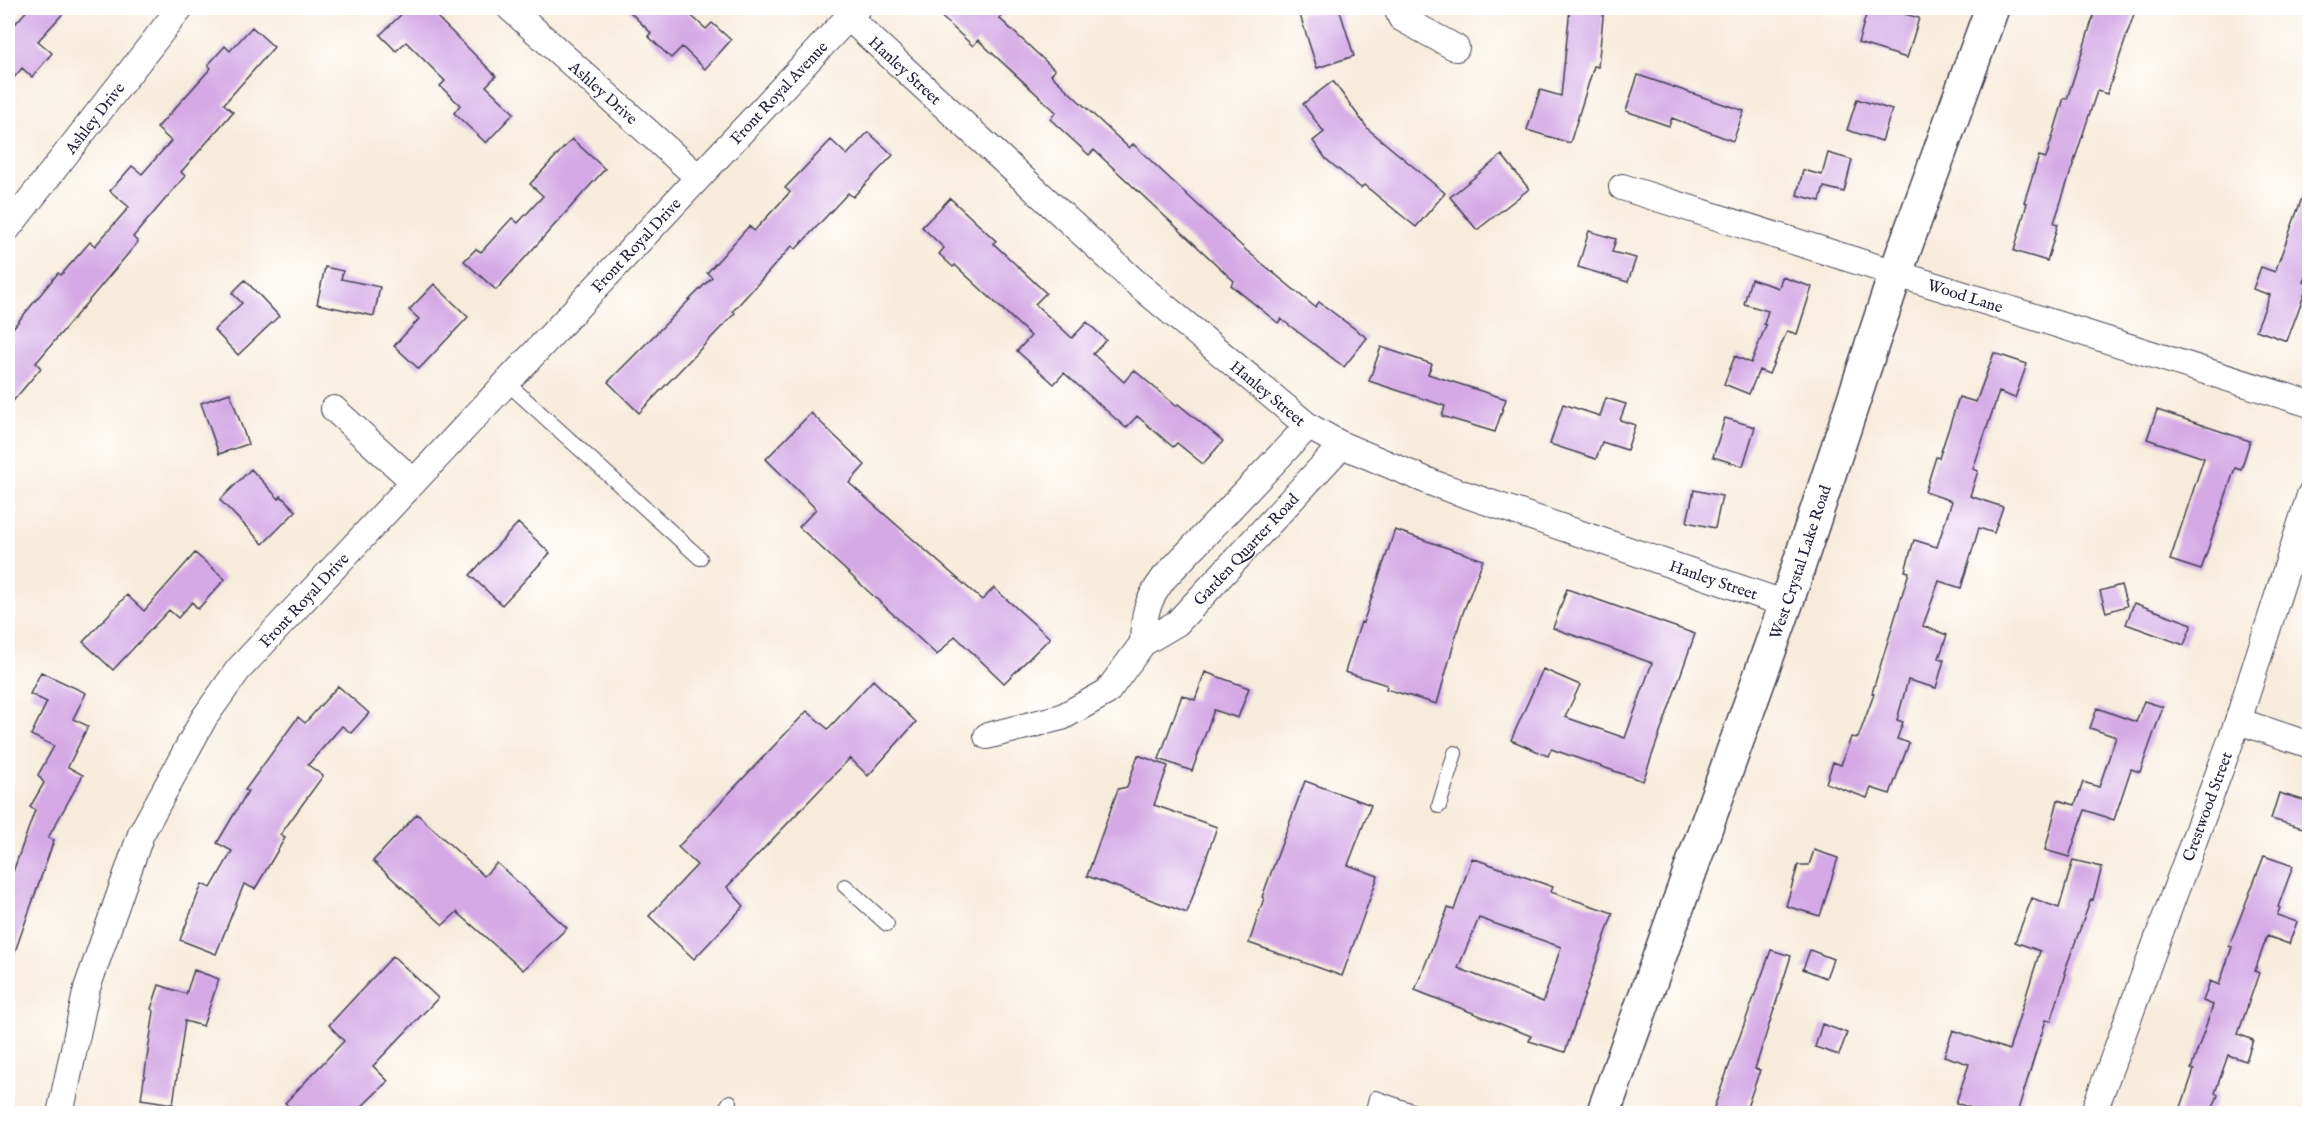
<svg xmlns="http://www.w3.org/2000/svg" width="2317" height="1121" viewBox="0 0 2317 1121" font-family="'IM FELL English',serif">
	<style>
		.building { fill: #d4a9e5; fill-rule: evenodd }
		.lines { fill: none; stroke-linecap: round; stroke-linejoin: round }
		.service-casing { stroke: #424053; stroke-width: 16 }
		.minor-casing { stroke: #424053; stroke-width: 28 }
		.tertiary-casing { stroke: #424053; stroke-width: 36 }
		.service { stroke: #fff; stroke-width: 14 }
		.minor { stroke: #fff; stroke-width: 26 }
		.tertiary { stroke: #fff; stroke-width: 33 }
		.labels { text-anchor: middle; stroke-width: 5; stroke-linejoin: round; paint-order: stroke }
		.street-label { font-size: 16px; fill: #22223b; stroke: #fff }
	</style>
	<rect width="100%" height="100%" fill="#fff"/>
	<filter id="ink" filterUnits="userSpaceOnUse"><feTurbulence type="fractalNoise" baseFrequency=".0167" numOctaves="2"/><feDisplacementMap in="SourceGraphic" scale="12" xChannelSelector="R" yChannelSelector="G"/><feConvolveMatrix kernelMatrix="1 2 1 2 8 2 1 2 1" color-interpolation-filters="sRGB"/></filter>
	<filter id="wash" filterUnits="userSpaceOnUse"><feTurbulence type="fractalNoise" baseFrequency=".008" numOctaves="4" result="noise"/><feDisplacementMap in="SourceGraphic" scale="24" xChannelSelector="R" yChannelSelector="G"/><feGaussianBlur stdDeviation="1.35" result="paint"/><feColorMatrix in="noise" values="0 0 0 0 0 0 0 0 0 0 0 0 0 0 0 0 0 1.4 0 .05"/><feComposite in="paint" operator="in"/></filter>
	<g filter="url(#wash)">
		<rect width="100%" height="100%" fill="#f7ecdb"/>
		<g id="blocks">
			<path class="building" d="M 29,8 L 68,8 L 38,41 L 52,53 L 32,77 L 22,68 L 8,85 L 8,32 Z
				M 408,8 L 428,8 L 496,76 L 486,86 L 514,113 L 486,143 L 454,113 L 460,105 L 440,86 L 445,81 L 406,42 L 396,51 L 380,35 Z
				M 626,8 L 683,8 L 706,29 L 712,23 L 731,40 L 705,69 L 682,47 L 671,58 L 648,36 L 651,33 Z
				M 932,8 L 1009,8 L 999,18 L 1055,70 L 1051,75 L 1129,148 L 1133,144 L 1247,251 L 1315,307 L 1319,302 L 1367,338 L 1344,367 L 1281,319 L 1278,323 L 1231,285 L 1234,281 L 1094,150 L 1089,155 L 1050,119 L 1056,112 L 978,40 L 973,46 Z
				M 1325,8 L 1339,8 L 1354,56 L 1317,68 L 1300,15 Z
				M 1570,8 L 1604,8 L 1598,67 L 1594,66 L 1570,143 L 1527,130 L 1540,90 L 1561,96 Z
				M 1868,8 L 1883,8 L 1919,18 L 1907,58 L 1858,43 Z
				M 2096,8 L 2136,8 L 2107,94 L 2097,91 L 2054,223 L 2058,224 L 2047,261 L 2014,251 L 2027,203 L 2024,202 L 2039,156 L 2046,158 L 2064,98 L 2067,99 Z
				M 252,27 L 274,47 L 224,104 L 233,112 L 181,172 L 185,176 L 133,237 L 138,242 L 36,363 L 41,368 L 8,407 L 8,334 L 58,273 L 61,275 L 90,242 L 95,246 L 129,207 L 110,191 L 132,166 L 142,174 L 171,141 L 157,128 L 211,68 L 208,65 L 225,46 L 230,51 Z
				M 1638,75 L 1744,111 L 1733,141 L 1672,118 L 1669,126 L 1626,111 Z
				M 1333,81 L 1368,129 L 1445,193 L 1416,227 L 1364,185 L 1361,188 L 1326,159 L 1313,141 L 1324,132 L 1303,104 Z
				M 1857,99 L 1892,110 L 1882,141 L 1847,130 Z
				M 868,132 L 893,155 L 853,197 L 848,193 L 796,249 L 792,246 L 733,311 L 735,313 L 639,413 L 608,382 L 712,277 L 707,273 L 749,226 L 754,231 L 790,192 L 785,188 L 831,140 L 847,155 Z
				M 572,139 L 605,169 L 496,290 L 464,261 L 476,249 L 481,252 L 512,218 L 518,223 L 543,196 L 530,184 Z
				M 1828,153 L 1852,160 L 1844,192 L 1824,187 L 1820,201 L 1797,195 L 1803,170 L 1822,175 Z
				M 1502,155 L 1529,189 L 1477,230 L 1450,197 Z
				M 2307,184 L 2310,184 L 2310,266 L 2304,282 L 2308,284 L 2287,341 L 2256,330 L 2270,295 L 2253,289 L 2261,267 L 2275,272 Z
				M 950,198 L 996,241 L 993,243 L 1046,293 L 1035,304 L 1072,338 L 1087,322 L 1106,340 L 1093,354 L 1124,382 L 1134,370 L 1176,406 L 1178,404 L 1223,441 L 1203,464 L 1177,443 L 1173,447 L 1137,416 L 1126,428 L 1064,373 L 1054,384 L 1017,351 L 1031,336 L 955,265 L 953,267 L 939,254 L 944,248 L 922,227 Z
				M 1589,231 L 1616,239 L 1612,252 L 1636,258 L 1628,282 L 1578,267 Z
				M 325,267 L 343,271 L 341,279 L 380,287 L 374,316 L 317,304 Z
				M 1782,277 L 1812,287 L 1797,334 L 1787,331 L 1769,374 L 1759,370 L 1749,394 L 1724,384 L 1735,356 L 1751,363 L 1766,325 L 1764,324 L 1768,311 L 1744,304 L 1751,279 L 1779,288 Z
				M 245,280 L 279,316 L 238,355 L 214,330 L 242,303 L 232,293 Z
				M 434,284 L 468,317 L 419,369 L 394,346 L 419,319 L 409,310 Z
				M 1381,347 L 1432,364 L 1428,374 L 1506,399 L 1495,432 L 1442,416 L 1445,406 L 1369,381 Z
				M 1994,353 L 2027,364 L 2015,398 L 1999,392 L 1973,469 L 1978,471 L 1970,496 L 2003,507 L 1994,533 L 1979,528 L 1961,588 L 1939,581 L 1923,626 L 1947,635 L 1939,658 L 1944,660 L 1936,688 L 1908,680 L 1897,720 L 1903,722 L 1897,739 L 1909,743 L 1890,794 L 1871,788 L 1867,798 L 1826,783 L 1833,762 L 1841,765 L 1851,737 L 1858,738 L 1874,694 L 1872,693 L 1909,572 L 1905,571 L 1914,540 L 1937,547 L 1952,501 L 1925,492 L 1936,457 L 1939,458 L 1959,397 L 1976,402 Z
				M 230,393 L 248,444 L 219,454 L 201,403 Z
				M 1606,398 L 1626,404 L 1620,420 L 1635,425 L 1627,450 L 1602,442 L 1596,459 L 1550,444 L 1563,404 L 1600,416 Z
				M 2157,410 L 2250,441 L 2241,470 L 2235,468 L 2201,570 L 2170,560 L 2204,458 L 2147,439 Z
				M 811,413 L 865,465 L 849,483 L 982,600 L 994,588 L 1050,638 L 1004,683 L 955,636 L 937,655 L 799,527 L 816,509 L 766,459 Z
				M 1725,418 L 1755,427 L 1743,466 L 1713,457 Z
				M 251,469 L 279,499 L 281,496 L 296,511 L 263,544 L 220,500 Z
				M 1694,490 L 1722,496 L 1715,528 L 1687,522 Z
				M 518,523 L 550,553 L 502,605 L 470,575 Z
				M 1395,530 L 1483,560 L 1461,618 L 1437,704 L 1386,689 L 1387,685 L 1345,672 L 1361,622 L 1363,623 Z
				M 195,553 L 225,579 L 198,609 L 192,602 L 178,618 L 169,610 L 113,670 L 83,642 L 127,595 L 144,611 Z
				M 2121,585 L 2127,606 L 2106,612 L 2100,591 Z
				M 1567,589 L 1695,634 L 1643,781 L 1551,749 L 1548,756 L 1511,740 L 1543,669 L 1580,685 L 1565,717 L 1625,738 L 1652,663 L 1553,628 Z
				M 2134,603 L 2192,624 L 2184,645 L 2126,624 Z
				M 41,672 L 86,693 L 73,719 L 88,726 L 68,767 L 83,775 L 48,838 L 54,840 L 11,963 L 8,962 L 8,886 L 35,810 L 30,807 L 44,783 L 38,775 L 54,746 L 31,735 L 47,702 L 30,694 Z
				M 1205,672 L 1249,688 L 1238,718 L 1214,710 L 1192,771 L 1159,759 L 1182,695 L 1195,700 Z
				M 873,680 L 916,722 L 868,776 L 850,758 L 727,887 L 744,906 L 694,959 L 649,916 L 697,865 L 678,847 L 807,711 L 828,729 Z
				M 338,686 L 369,713 L 351,733 L 342,726 L 308,765 L 323,776 L 280,835 L 285,838 L 255,889 L 244,884 L 216,954 L 180,940 L 202,884 L 211,888 L 232,851 L 217,843 L 248,791 L 245,790 L 298,717 L 305,723 Z
				M 2144,701 L 2163,707 L 2140,772 L 2131,769 L 2114,820 L 2085,810 L 2069,857 L 2045,850 L 2058,800 L 2075,805 L 2083,782 L 2099,787 L 2116,737 L 2090,728 L 2097,708 L 2136,722 Z
				M 1138,755 L 1168,766 L 1154,805 L 1217,827 L 1187,913 L 1087,876 L 1118,789 L 1127,787 Z
				M 1305,781 L 1371,805 L 1348,865 L 1378,876 L 1342,976 L 1249,943 L 1264,898 L 1262,897 Z
				M 2279,793 L 2310,802 L 2310,830 L 2271,819 Z
				M 417,814 L 484,876 L 497,863 L 567,928 L 523,970 L 457,912 L 443,925 L 373,861 Z
				M 1814,850 L 1838,858 L 1820,916 L 1786,906 L 1798,865 L 1809,865 Z
				M 2264,856 L 2293,866 L 2278,907 L 2280,908 L 2277,915 L 2297,922 L 2289,944 L 2267,936 L 2255,971 L 2259,973 L 2238,1034 L 2253,1040 L 2246,1061 L 2228,1055 L 2215,1093 L 2218,1095 L 2211,1113 L 2179,1113 L 2194,1070 L 2191,1069 L 2213,1005 L 2203,1001 L 2210,981 L 2219,985 L 2232,947 L 2229,946 Z
				M 1472,858 L 1553,887 L 1551,892 L 1613,913 L 1565,1052 L 1529,1041 L 1531,1036 L 1415,990 L 1448,908 L 1454,910 ZM 1479,918 L 1561,947 L 1543,1002 L 1458,968 Z
				M 2073,860 L 2102,867 L 2093,900 L 2091,899 L 2064,973 L 2066,974 L 2051,1021 L 2046,1020 L 2017,1113 L 1985,1113 L 1956,1103 L 1969,1064 L 1944,1056 L 1953,1030 L 2009,1050 L 2040,951 L 2015,942 L 2032,898 L 2059,908 Z
				M 1771,950 L 1791,956 L 1755,1069 L 1760,1070 L 1745,1113 L 1712,1113 Z
				M 1810,950 L 1833,959 L 1826,978 L 1803,969 Z
				M 393,956 L 438,998 L 373,1066 L 388,1081 L 355,1113 L 297,1113 L 285,1103 L 344,1041 L 329,1025 Z
				M 194,970 L 219,979 L 203,1026 L 185,1021 L 173,1104 L 141,1099 L 154,1011 L 151,1009 L 159,985 L 186,994 Z
				M 1822,1024 L 1847,1033 L 1839,1055 L 1815,1047 Z"/>
		</g>
	</g>
	<g filter="url(#ink)">
		<use href="#blocks" fill-opacity="0" stroke="#424053" stroke-width="1.5"/>
		<g class="lines">
			<defs>
				<path id="service" d="M 506,382 L 700,558
					M 1439,806 L 1455,753
					M 845,886 L 887,924
					M 722,1114 L 730,1102
					M 1372,1114 L 1376,1098 L 1421,1114"/>
				<g id="minor">
					<path id="s1" d="M 510,8 L 698,177"/>
					<path d="M 1397,8 L 1401,18 L 1456,48"/>
					<path id="s2" d="M 848,17 L 1134,281 L 1308,426 L 1342,445 L 1435,484 L 1786,604"/>
					<path id="s3" d="M 1622,187 L 2310,404"/>
					<path id="s4" d="M 8,228 L 180,8"/>
					<path d="M 334,409 L 413,481"/>
					<path d="M 1143,643 C 1144,613 1146,602 1164,578 L 1308,426"/>
					<path d="M 2238,721 L 2310,745"/>
					<path id="s5" d="M 987,736 L 1062,717 L 1107,692 L 1143,643 L 1177,623 L 1342,445"/>
					<path id="s6" d="M 60,1114 L 87,988 L 141,834 L 204,718 L 238,670 L 857,8"/>
					<path id="s7" d="M 2093,1114 L 2238,721 L 2310,495"/>
				</g>
				<g id="tertiary">
					<path id="s8" d="M 1603,1114 L 1786,604 L 1895,275 L 1992,8"/>
				</g>
			</defs>
			<use href="#service" class="service-casing"/>
			<use href="#minor" class="minor-casing"/>
			<use href="#tertiary" class="tertiary-casing"/>
			<use href="#service" class="service"/>
			<use href="#minor" class="minor"/>
			<use href="#tertiary" class="tertiary"/>
		</g>
	</g>
	<g class="labels">
		<g class="street-label">
			<text dy="6" stroke="none"><textPath href="#s2" startOffset="78">Hanley Street</textPath></text>
			<text dy="6" stroke="none"><textPath href="#s6" startOffset="1274">Front Royal Avenue</textPath></text>
			<text dy="6" stroke="none"><textPath href="#s1" startOffset="126">Ashley Drive</textPath></text>
			<text dy="6" stroke="none"><textPath href="#s4" startOffset="140">Ashley Drive</textPath></text>
			<text dy="6" stroke="none"><textPath href="#s6" startOffset="1065">Front Royal Drive</textPath></text>
			<text dy="6" stroke="none"><textPath href="#s3" startOffset="360">Wood Lane</textPath></text>
			<text dy="6" stroke="none"><textPath href="#s2" startOffset="564">Hanley Street</textPath></text>
			<text dy="6" stroke="none"><textPath href="#s5" startOffset="330">Garden Quarter Road</textPath></text>
			<text dy="6" stroke="none"><textPath href="#s8" startOffset="586">West Crystal Lake Road</textPath></text>
			<text dy="6" stroke="none"><textPath href="#s2" startOffset="1050">Hanley Street</textPath></text>
			<text dy="6" stroke="none"><textPath href="#s6" startOffset="579">Front Royal Drive</textPath></text>
			<text dy="6" stroke="none"><textPath href="#s7" startOffset="328">Crestwood Street</textPath></text>
		</g>
	</g>
	<rect width="2317" height="1121" fill="none" stroke="#fff" stroke-width="30"/>
</svg>
